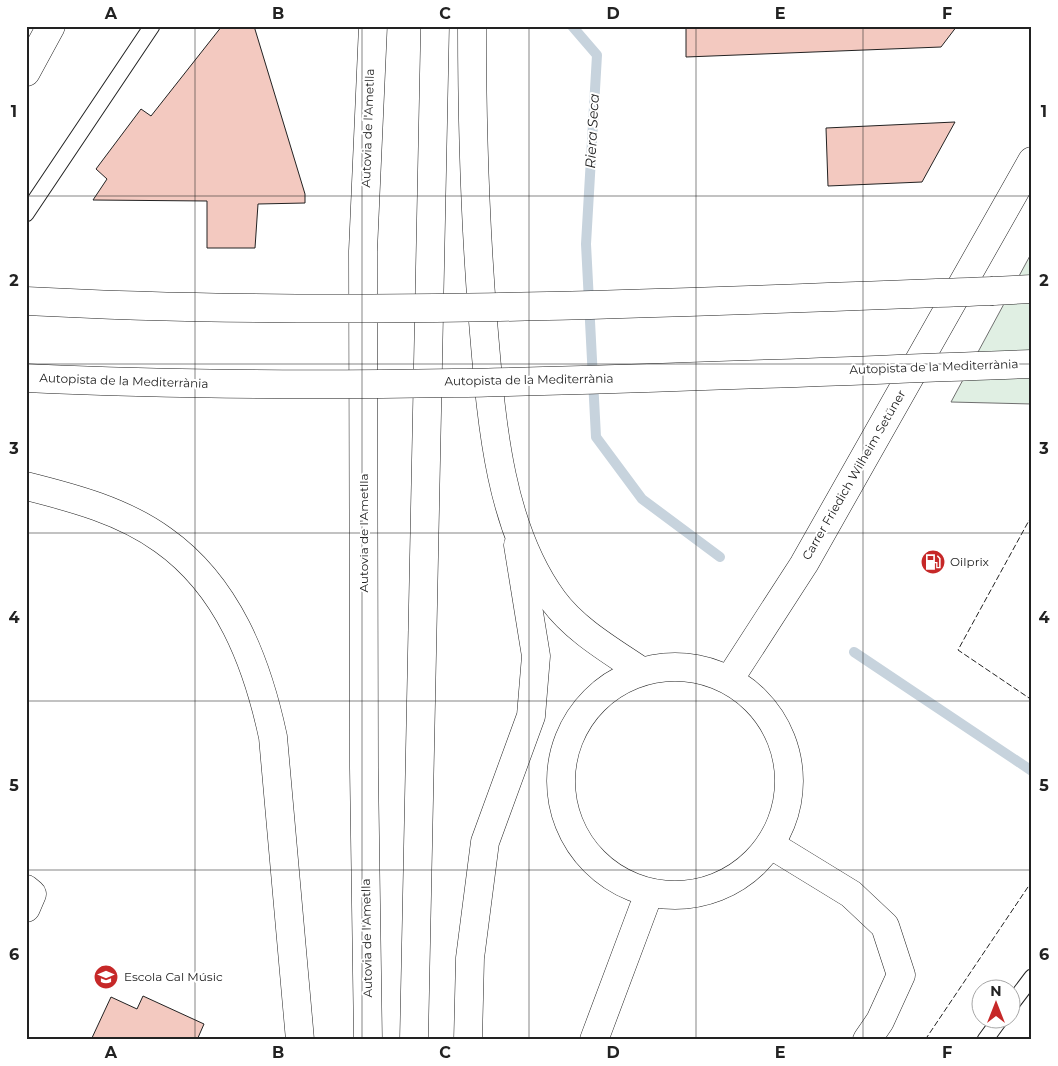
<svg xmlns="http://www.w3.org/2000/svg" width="1058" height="1066" viewBox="0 0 1058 1066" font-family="Montserrat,sans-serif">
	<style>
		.green { fill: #e0efe3; stroke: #6f6f6f }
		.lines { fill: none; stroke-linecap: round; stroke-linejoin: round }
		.stream { stroke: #c7d3dd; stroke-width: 10 }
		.building { fill: #f3c9c0; stroke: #222 }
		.lane-casing { stroke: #222; stroke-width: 17 }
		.street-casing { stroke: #222; stroke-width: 29 }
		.secondary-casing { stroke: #222; stroke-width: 29 }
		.highway-casing { stroke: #222; stroke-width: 29 }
		.lane { stroke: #fff; stroke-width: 15 }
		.street { stroke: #fff; stroke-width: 28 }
		.secondary { stroke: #fff; stroke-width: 28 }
		.highway { stroke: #fff; stroke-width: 28 }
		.highway-bridge-casing { stroke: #222; stroke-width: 29; stroke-linecap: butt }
		.highway-bridge { stroke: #fff; stroke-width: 28 }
		.fence { stroke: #222; stroke-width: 1; stroke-dasharray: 6 2.5; stroke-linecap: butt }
		.grid { fill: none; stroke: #222; stroke-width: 1; stroke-opacity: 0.55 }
		.labels { text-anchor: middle; stroke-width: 4; stroke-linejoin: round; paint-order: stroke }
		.street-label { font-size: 12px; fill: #222; stroke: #fff }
		.poi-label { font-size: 12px; fill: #222; stroke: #fff; text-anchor: start }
		.water-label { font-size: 14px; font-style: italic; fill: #222; stroke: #fff }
		.neatline { fill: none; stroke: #222; stroke-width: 2 }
		.grid-label { font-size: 16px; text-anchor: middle; font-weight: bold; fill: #222 }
	</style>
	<rect width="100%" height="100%" fill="#fff"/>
	<path class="green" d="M 1032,252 L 1032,404 L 951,402 Z"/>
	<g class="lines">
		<path class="stream" d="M 572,26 L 597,55 L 586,244 L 596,437 L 642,499 L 720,557
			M 854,652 L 1032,771"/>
	</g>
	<path class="building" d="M 222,26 L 254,26 L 305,194 L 305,203 L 258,204 L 255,248 L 207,248 L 207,201 L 93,200 L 107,179 L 96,169 L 141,109 L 151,116 Z
		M 686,26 L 957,26 L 941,47 L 686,57 Z
		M 955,122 L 922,182 L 828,186 L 826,128 Z
		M 143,996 L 204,1024 L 197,1040 L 91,1040 L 111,997 L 137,1009 Z"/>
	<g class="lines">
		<defs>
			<path id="lane" d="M 26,214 L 152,26
				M 1010,1006 L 1032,977
				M 985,1040 L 1001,1018"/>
			<path id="street" d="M 729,680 L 804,564 L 1032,161
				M 771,845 L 851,894 L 885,926 L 901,975 L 880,1021 L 867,1040
				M 26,889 L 32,894 L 26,908
				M 468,1040 L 470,958 L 485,842 L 531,716 L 536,656 L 518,545"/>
			<path id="secondary" d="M 26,72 L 51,26
				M561 781a114 114 0 1 1 228 0a114 114 0 1 1-228 0Z
				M 594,1040 L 649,893"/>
			<path id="highway" d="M 472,26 C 472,125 475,223 483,321 C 491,413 497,523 553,600 C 575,630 610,650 641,671
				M 993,291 L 1032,289
				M 26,486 C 74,498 123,511 163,540 C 228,586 257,662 273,737 L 300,1040
				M 368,1040 L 364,768 L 363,251 L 373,26
				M 414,1040 L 435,26"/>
		</defs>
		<use href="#lane" class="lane-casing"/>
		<use href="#street" class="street-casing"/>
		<use href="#secondary" class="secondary-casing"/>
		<use href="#highway" class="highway-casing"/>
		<use href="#lane" class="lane"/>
		<use href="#street" class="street"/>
		<use href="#secondary" class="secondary"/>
		<use href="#highway" class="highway"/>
		<defs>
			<path id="highway-bridge" d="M 26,301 C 348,318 671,303 993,291
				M 26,378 C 361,394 697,376 1032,364"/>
		</defs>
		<use href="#highway-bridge" class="highway-bridge-casing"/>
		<use href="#highway-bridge" class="highway-bridge"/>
		<path class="fence" d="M 1032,515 L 958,650 L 1032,700
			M 925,1040 L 1032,881"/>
	</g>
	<path class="grid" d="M 195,26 L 195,1040M 362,26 L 362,1040M 529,26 L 529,1040M 696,26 L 696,1040M 863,26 L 863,1040M 26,196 L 1032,196M 26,364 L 1032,364M 26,533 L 1032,533M 26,701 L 1032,701M 26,870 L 1032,870"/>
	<defs>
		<symbol id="fuel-disc" viewBox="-11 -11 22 22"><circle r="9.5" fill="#c62828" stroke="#fff"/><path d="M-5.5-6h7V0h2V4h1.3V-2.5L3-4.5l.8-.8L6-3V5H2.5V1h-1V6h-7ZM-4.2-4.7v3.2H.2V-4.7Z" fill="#fff"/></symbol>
		<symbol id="school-disc" viewBox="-11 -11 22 22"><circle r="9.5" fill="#c62828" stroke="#fff"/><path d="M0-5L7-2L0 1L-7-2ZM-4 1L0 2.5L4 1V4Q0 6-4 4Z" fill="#fff"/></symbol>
	</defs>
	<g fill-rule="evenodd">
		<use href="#fuel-disc" x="919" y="548" width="28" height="28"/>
		<use href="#school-disc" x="92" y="963" width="28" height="28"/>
	</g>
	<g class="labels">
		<g class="street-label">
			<text transform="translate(368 128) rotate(-88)" y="4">Autovia de l'Ametlla</text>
			<text transform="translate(934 367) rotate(-2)" y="4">Autopista de la Mediterrània</text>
			<text transform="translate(529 380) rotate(-1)" y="4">Autopista de la Mediterrània</text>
			<text transform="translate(124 381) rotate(2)" y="4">Autopista de la Mediterrània</text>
			<text transform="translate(854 475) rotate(-60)" y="4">Carrer Friedich Wilheim Setüner</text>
			<text transform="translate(364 533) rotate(-90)" y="4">Autovia de l'Ametlla</text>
			<text transform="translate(367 938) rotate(-91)" y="4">Autovia de l'Ametlla</text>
		</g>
		<g class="poi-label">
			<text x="950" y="566">Oilprix</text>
			<text x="124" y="981">Escola Cal Músic</text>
		</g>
		<g class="water-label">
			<text transform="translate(592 131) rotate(-87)" y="5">Riera Seca</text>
		</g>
	</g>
	<rect width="1058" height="1066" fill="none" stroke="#ffffff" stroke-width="55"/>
	<g transform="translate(996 1004)"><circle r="24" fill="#ffffff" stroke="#a7a7a7"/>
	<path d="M0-4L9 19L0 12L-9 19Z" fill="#c62828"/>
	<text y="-8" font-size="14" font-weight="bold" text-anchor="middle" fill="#222222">N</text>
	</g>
	<rect x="28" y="28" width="1002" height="1010" class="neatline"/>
	<g class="grid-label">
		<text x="111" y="19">A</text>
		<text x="278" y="19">B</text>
		<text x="445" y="19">C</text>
		<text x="613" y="19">D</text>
		<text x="780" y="19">E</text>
		<text x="947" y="19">F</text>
		<text x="14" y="117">1</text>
		<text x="1044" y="117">1</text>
		<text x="14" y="286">2</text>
		<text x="1044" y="286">2</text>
		<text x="14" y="454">3</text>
		<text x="1044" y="454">3</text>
		<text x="14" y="623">4</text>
		<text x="1044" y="623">4</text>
		<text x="14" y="791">5</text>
		<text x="1044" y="791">5</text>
		<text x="14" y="960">6</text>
		<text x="1044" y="960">6</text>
		<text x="111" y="1058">A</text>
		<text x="278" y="1058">B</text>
		<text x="445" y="1058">C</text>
		<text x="613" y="1058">D</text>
		<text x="780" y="1058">E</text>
		<text x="947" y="1058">F</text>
	</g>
</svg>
